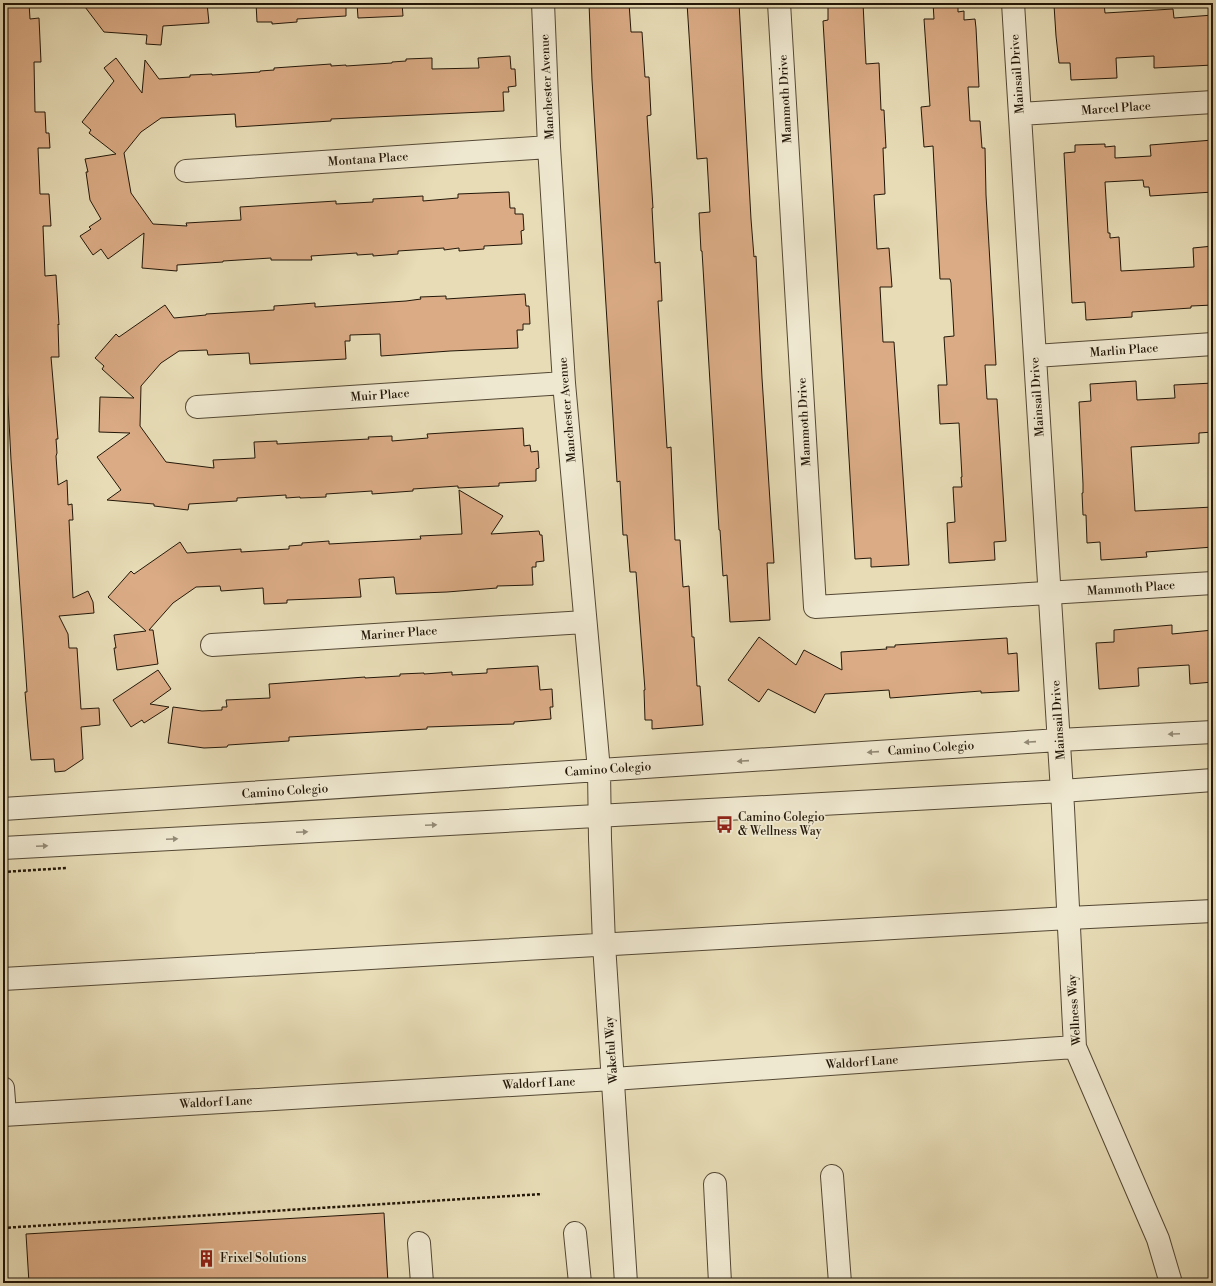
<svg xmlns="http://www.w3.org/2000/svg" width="1216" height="1286" viewBox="0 0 1216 1286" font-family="'Libre Bodoni',serif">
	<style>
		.building { fill: #daab85; stroke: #231708 }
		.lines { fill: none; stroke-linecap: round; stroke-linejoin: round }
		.minor-casing { stroke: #544834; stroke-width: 24 }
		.path { stroke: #231708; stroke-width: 2.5; stroke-dasharray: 3 2; stroke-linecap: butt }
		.minor { stroke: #efe8d0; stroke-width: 22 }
		.oneway { fill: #938a76 }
		.labels { text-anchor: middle; stroke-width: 3.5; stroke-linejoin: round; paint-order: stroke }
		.street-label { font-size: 12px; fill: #231708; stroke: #efe8d0 }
		.poi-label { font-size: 12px; fill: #231708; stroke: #efe8d0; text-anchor: start }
	</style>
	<rect width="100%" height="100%" fill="#e7dcb6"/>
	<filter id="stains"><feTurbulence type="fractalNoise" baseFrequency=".005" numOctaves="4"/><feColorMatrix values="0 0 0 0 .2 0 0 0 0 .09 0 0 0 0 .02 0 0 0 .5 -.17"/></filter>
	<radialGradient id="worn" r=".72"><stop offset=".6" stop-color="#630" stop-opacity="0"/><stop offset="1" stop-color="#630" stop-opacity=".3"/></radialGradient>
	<path class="building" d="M 3,3 L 29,3 L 30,19 L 39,18 L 41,62 L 34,62 L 35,112 L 45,112 L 46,133 L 49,133 L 50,148 L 38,148 L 40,194 L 49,194 L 51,226 L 43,226 L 45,276 L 56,275 L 59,325 L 58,324 L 59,357 L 51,357 L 58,439 L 56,439 L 57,453 L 56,456 L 58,485 L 67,480 L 68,505 L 72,504 L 73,520 L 69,520 L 73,598 L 88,591 L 93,602 L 94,613 L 59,616 L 68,634 L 69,648 L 77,648 L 81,709 L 99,708 L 100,725 L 81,727 L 83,759 L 65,771 L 55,772 L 54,759 L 31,760 L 28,728 L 25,692 L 27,692 L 11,460 L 3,304 L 3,251 L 6,251 L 3,219 Z
		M 82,3 L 207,3 L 209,23 L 163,26 L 161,45 L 146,44 L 147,35 L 104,32 Z
		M 256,3 L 346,3 L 346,16 L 297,19 L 297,22 L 272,24 L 272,22 L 257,22 Z
		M 357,3 L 402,3 L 403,16 L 358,18 Z
		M 589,3 L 629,3 L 631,32 L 642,32 L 645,77 L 649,77 L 651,115 L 647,116 L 653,208 L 652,208 L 655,263 L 660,262 L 662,301 L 658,301 L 667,448 L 671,447 L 675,540 L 680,540 L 683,587 L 689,586 L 692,637 L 694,637 L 697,686 L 700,686 L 703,725 L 652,729 L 652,720 L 645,720 L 644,690 L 645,690 L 636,572 L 630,572 L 627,535 L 623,535 L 620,481 L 617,482 L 592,80 Z
		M 687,3 L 739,3 L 751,219 L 754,257 L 756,256 L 762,378 L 774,563 L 767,563 L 770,620 L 730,622 L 727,575 L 723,576 L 720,530 L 719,530 L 702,251 L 701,251 L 699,213 L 710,212 L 707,158 L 697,159 Z
		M 828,3 L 863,3 L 866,64 L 879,63 L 881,110 L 884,110 L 886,148 L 883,148 L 885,194 L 874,195 L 877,249 L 889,248 L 892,287 L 880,287 L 883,342 L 894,342 L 909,565 L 871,567 L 871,558 L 855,559 L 823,21 L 828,20 Z
		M 933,3 L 958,3 L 958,12 L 964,11 L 964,20 L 975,19 L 976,28 L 979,87 L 968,87 L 970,121 L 980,121 L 982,148 L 985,148 L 986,195 L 996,365 L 985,365 L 987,399 L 997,399 L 1006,541 L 994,542 L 995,560 L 949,563 L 947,523 L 955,522 L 953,487 L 962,487 L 961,477 L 962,477 L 959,423 L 940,424 L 938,385 L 947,385 L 944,337 L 954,336 L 951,283 L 950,279 L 940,279 L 933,146 L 924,147 L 921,107 L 930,106 L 924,19 L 934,19 Z
		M 1065,3 L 1104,3 L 1105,13 L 1173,9 L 1174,18 L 1213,15 L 1213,65 L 1154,68 L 1154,56 L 1116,58 L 1117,78 L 1071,80 L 1070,63 L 1059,63 L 1056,36 L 1054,5 Z
		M 510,56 L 511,69 L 515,69 L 516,86 L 508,87 L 509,92 L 503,92 L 504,111 L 331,119 L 331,121 L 236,127 L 235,114 L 161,118 L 141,132 L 124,153 L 131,193 L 153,224 L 187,226 L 186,223 L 241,220 L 240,207 L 336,201 L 336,204 L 373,202 L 373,199 L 423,196 L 423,201 L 458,198 L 458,194 L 509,192 L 510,208 L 515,208 L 515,214 L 523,214 L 524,230 L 521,231 L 522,244 L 484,246 L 484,249 L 459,251 L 459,248 L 444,250 L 444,248 L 398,251 L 398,254 L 373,256 L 373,254 L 357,255 L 357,253 L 311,256 L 312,260 L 271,260 L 271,258 L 223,261 L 223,262 L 177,265 L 177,271 L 142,268 L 144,233 L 108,259 L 101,249 L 93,255 L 80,236 L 91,229 L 89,227 L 101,219 L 90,200 L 86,172 L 88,172 L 85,159 L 116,154 L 89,133 L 91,130 L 82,122 L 114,81 L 104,68 L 116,58 L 142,93 L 145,60 L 159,79 L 190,77 L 190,75 L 212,74 L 212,75 L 260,72 L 260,71 L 274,70 L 274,68 L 331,64 L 331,66 L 346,65 L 346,66 L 392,63 L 392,62 L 406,61 L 406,59 L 432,58 L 432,69 L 479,68 L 478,58 Z
		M 1213,140 L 1213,192 L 1150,196 L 1149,187 L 1144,187 L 1143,180 L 1105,182 L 1108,233 L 1110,233 L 1110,238 L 1119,237 L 1121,271 L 1194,267 L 1193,248 L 1213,246 L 1213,305 L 1191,306 L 1191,308 L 1132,312 L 1132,317 L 1086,320 L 1085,302 L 1072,303 L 1064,153 L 1075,152 L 1075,145 L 1105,144 L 1105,147 L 1115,146 L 1115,158 L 1151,156 L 1150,145 Z
		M 525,294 L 526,306 L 529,306 L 530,324 L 523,324 L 523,330 L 517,330 L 518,348 L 450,351 L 381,356 L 380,334 L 350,335 L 350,341 L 345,341 L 346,359 L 250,364 L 249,353 L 208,355 L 207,350 L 179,351 L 161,363 L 141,386 L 140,426 L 166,462 L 214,468 L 213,460 L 255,458 L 254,442 L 277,441 L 277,444 L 369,439 L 368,437 L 392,436 L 392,441 L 428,438 L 427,434 L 523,428 L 524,446 L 530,445 L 531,452 L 538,451 L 539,468 L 536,469 L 536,481 L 499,483 L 499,486 L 458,488 L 458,486 L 413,489 L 413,491 L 372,494 L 372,491 L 326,494 L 326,497 L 300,498 L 300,497 L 286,498 L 286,495 L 237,498 L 237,501 L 189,504 L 188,510 L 154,506 L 154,504 L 107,500 L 121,490 L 97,457 L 130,433 L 99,432 L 100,397 L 134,398 L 102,369 L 104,366 L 95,358 L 116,334 L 119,337 L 165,305 L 174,318 L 206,315 L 206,314 L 274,310 L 274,306 L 289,305 L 315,303 L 315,307 L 406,301 L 421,299 L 420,297 L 446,296 L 446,299 Z
		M 1136,381 L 1137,400 L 1175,398 L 1174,385 L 1213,383 L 1213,432 L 1199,433 L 1199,443 L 1131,447 L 1135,511 L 1213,507 L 1213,547 L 1146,552 L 1147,557 L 1101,560 L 1100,542 L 1087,543 L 1086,515 L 1083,515 L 1082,493 L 1083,493 L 1083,484 L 1079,402 L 1091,401 L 1090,384 Z
		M 459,490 L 503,516 L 491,534 L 539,531 L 540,535 L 542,535 L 544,561 L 536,562 L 536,567 L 532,567 L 533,585 L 497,586 L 497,588 L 447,592 L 396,594 L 394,577 L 359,579 L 361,597 L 287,600 L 287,603 L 264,604 L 263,588 L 221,591 L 220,586 L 196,587 L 173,603 L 149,630 L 153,630 L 158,664 L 117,670 L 114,648 L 116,648 L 114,635 L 146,631 L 108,597 L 131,571 L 134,574 L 180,542 L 187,553 L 241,549 L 241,552 L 289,549 L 289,546 L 302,545 L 302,543 L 329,541 L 329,544 L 421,539 L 420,536 L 462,534 Z
		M 1172,625 L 1172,634 L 1213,630 L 1213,682 L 1190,684 L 1189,665 L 1138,668 L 1139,686 L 1099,689 L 1096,643 L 1114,642 L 1114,630 Z
		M 759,637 L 796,665 L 804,650 L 842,670 L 841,652 L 887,649 L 886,647 L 895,647 L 895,645 L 1007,638 L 1008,654 L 1017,653 L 1019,691 L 981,693 L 981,691 L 890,698 L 889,690 L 825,694 L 815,713 L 768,689 L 759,702 L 728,680 Z
		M 538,666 L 540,690 L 552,689 L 553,707 L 550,707 L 551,719 L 514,722 L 514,724 L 427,727 L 427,729 L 289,737 L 289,741 L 228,745 L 227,747 L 204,748 L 168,743 L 173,707 L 202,711 L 222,710 L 222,707 L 227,707 L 226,700 L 270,698 L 269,684 L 365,677 L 365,678 L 400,676 L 400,674 L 424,673 L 424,674 L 452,672 L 452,675 L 487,673 L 487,669 Z
		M 158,670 L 171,689 L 150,704 L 169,707 L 144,723 L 142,720 L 131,727 L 113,700 Z
		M 384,1213 L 388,1283 L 29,1283 L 26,1234 Z"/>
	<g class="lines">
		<defs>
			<path id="minor" d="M 543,3 L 549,147 L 564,383 L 599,770 L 600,839 L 604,944 L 626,1283
				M 779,3 L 815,607 L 1213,583
				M 1013,3 L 1063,808 L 1075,1047 L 1158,1239 L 1171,1283
				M 1020,114 L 1213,102
				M 186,171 L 549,147
				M 1035,356 L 1213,344
				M 197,407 L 564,383
				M 212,645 L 585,622
				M 3,809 L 1059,740 L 1213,732
				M 3,848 L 1062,791 L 1213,780
				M 3,979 L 1069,918 L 1213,911
				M 3,1088 L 5,1114
				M 3,1115 L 613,1079 L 1075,1047
				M 832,1176 L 840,1283
				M 715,1184 L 720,1283
				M 575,1233 L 580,1283
				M 419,1243 L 422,1283"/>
		</defs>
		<use href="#minor" class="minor-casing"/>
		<path class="path" d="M 3,872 L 66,868
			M 3,1228 L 542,1194"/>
		<use href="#minor" class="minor"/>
	</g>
	<defs><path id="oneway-solid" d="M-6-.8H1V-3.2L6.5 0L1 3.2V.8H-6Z"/></defs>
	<g class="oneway">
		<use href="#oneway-solid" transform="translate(1174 734) rotate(177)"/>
		<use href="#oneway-solid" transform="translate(1030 742) rotate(176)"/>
		<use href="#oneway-solid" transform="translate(873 752) rotate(176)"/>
		<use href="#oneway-solid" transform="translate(743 761) rotate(176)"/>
		<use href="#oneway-solid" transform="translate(431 825) rotate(-3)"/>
		<use href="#oneway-solid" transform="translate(302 832) rotate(-3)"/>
		<use href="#oneway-solid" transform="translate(172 839) rotate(-3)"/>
		<use href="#oneway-solid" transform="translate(42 846) rotate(-3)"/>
	</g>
	<defs>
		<symbol id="bus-bare" viewBox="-9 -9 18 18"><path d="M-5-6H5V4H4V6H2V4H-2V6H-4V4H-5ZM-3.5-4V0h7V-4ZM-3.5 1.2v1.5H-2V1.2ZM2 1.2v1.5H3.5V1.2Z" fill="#8f2418" stroke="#efe8d0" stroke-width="2.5" paint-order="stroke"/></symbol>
		<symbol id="building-bare" viewBox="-9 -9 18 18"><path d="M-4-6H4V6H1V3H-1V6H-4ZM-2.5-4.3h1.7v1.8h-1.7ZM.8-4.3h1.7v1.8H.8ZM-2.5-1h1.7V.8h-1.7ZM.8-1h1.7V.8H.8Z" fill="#8f2418" stroke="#efe8d0" stroke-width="2.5" paint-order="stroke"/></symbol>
	</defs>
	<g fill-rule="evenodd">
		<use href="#bus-bare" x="712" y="812" width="25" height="25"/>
		<use href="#building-bare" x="194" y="1246" width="25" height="25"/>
	</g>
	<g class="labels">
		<g class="street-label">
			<text transform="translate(1017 74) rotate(-94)" y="4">Mainsail Drive</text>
			<text transform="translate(547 87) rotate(-93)" y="4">Manchester Avenue</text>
			<text transform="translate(785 99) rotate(-93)" y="4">Mammoth Drive</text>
			<text transform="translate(1116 108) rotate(-4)" y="4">Marcel Place</text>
			<text transform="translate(368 159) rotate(-4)" y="4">Montana Place</text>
			<text transform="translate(1124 350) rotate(-4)" y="4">Marlin Place</text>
			<text transform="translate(380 395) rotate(-4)" y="4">Muir Place</text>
			<text transform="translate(1037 397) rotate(-94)" y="4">Mainsail Drive</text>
			<text transform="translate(567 410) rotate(-95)" y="4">Manchester Avenue</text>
			<text transform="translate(804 422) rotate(-93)" y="4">Mammoth Drive</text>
			<text transform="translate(1131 588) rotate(-4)" y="4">Mammoth Place</text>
			<text transform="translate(399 633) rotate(-4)" y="4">Mariner Place</text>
			<text transform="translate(1058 720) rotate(-94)" y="4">Mainsail Drive</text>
			<text transform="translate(931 748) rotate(-4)" y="4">Camino Colegio</text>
			<text transform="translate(608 769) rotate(-4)" y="4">Camino Colegio</text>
			<text transform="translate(285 791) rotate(-4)" y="4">Camino Colegio</text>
			<text transform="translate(1074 1010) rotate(-94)" y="4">Wellness Way</text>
			<text transform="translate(611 1050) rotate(-94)" y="4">Wakeful Way</text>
			<text transform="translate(862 1062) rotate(-4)" y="4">Waldorf Lane</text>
			<text transform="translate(539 1083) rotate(-3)" y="4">Waldorf Lane</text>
			<text transform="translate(216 1102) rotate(-3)" y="4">Waldorf Lane</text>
		</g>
		<g class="poi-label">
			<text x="738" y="821">Camino Colegio<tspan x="738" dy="14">&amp; Wellness Way</tspan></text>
			<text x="220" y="1262">Frixel Solutions</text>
		</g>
	</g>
	<rect width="1216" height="1286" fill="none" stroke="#e7dcb6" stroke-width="16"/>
	<rect x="4" y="4" width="1208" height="1278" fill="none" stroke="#231708" stroke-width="2"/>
	<rect x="8" y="8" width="1200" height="1270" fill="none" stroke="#231708"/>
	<rect width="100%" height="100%" filter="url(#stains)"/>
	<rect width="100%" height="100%" fill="url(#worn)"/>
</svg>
